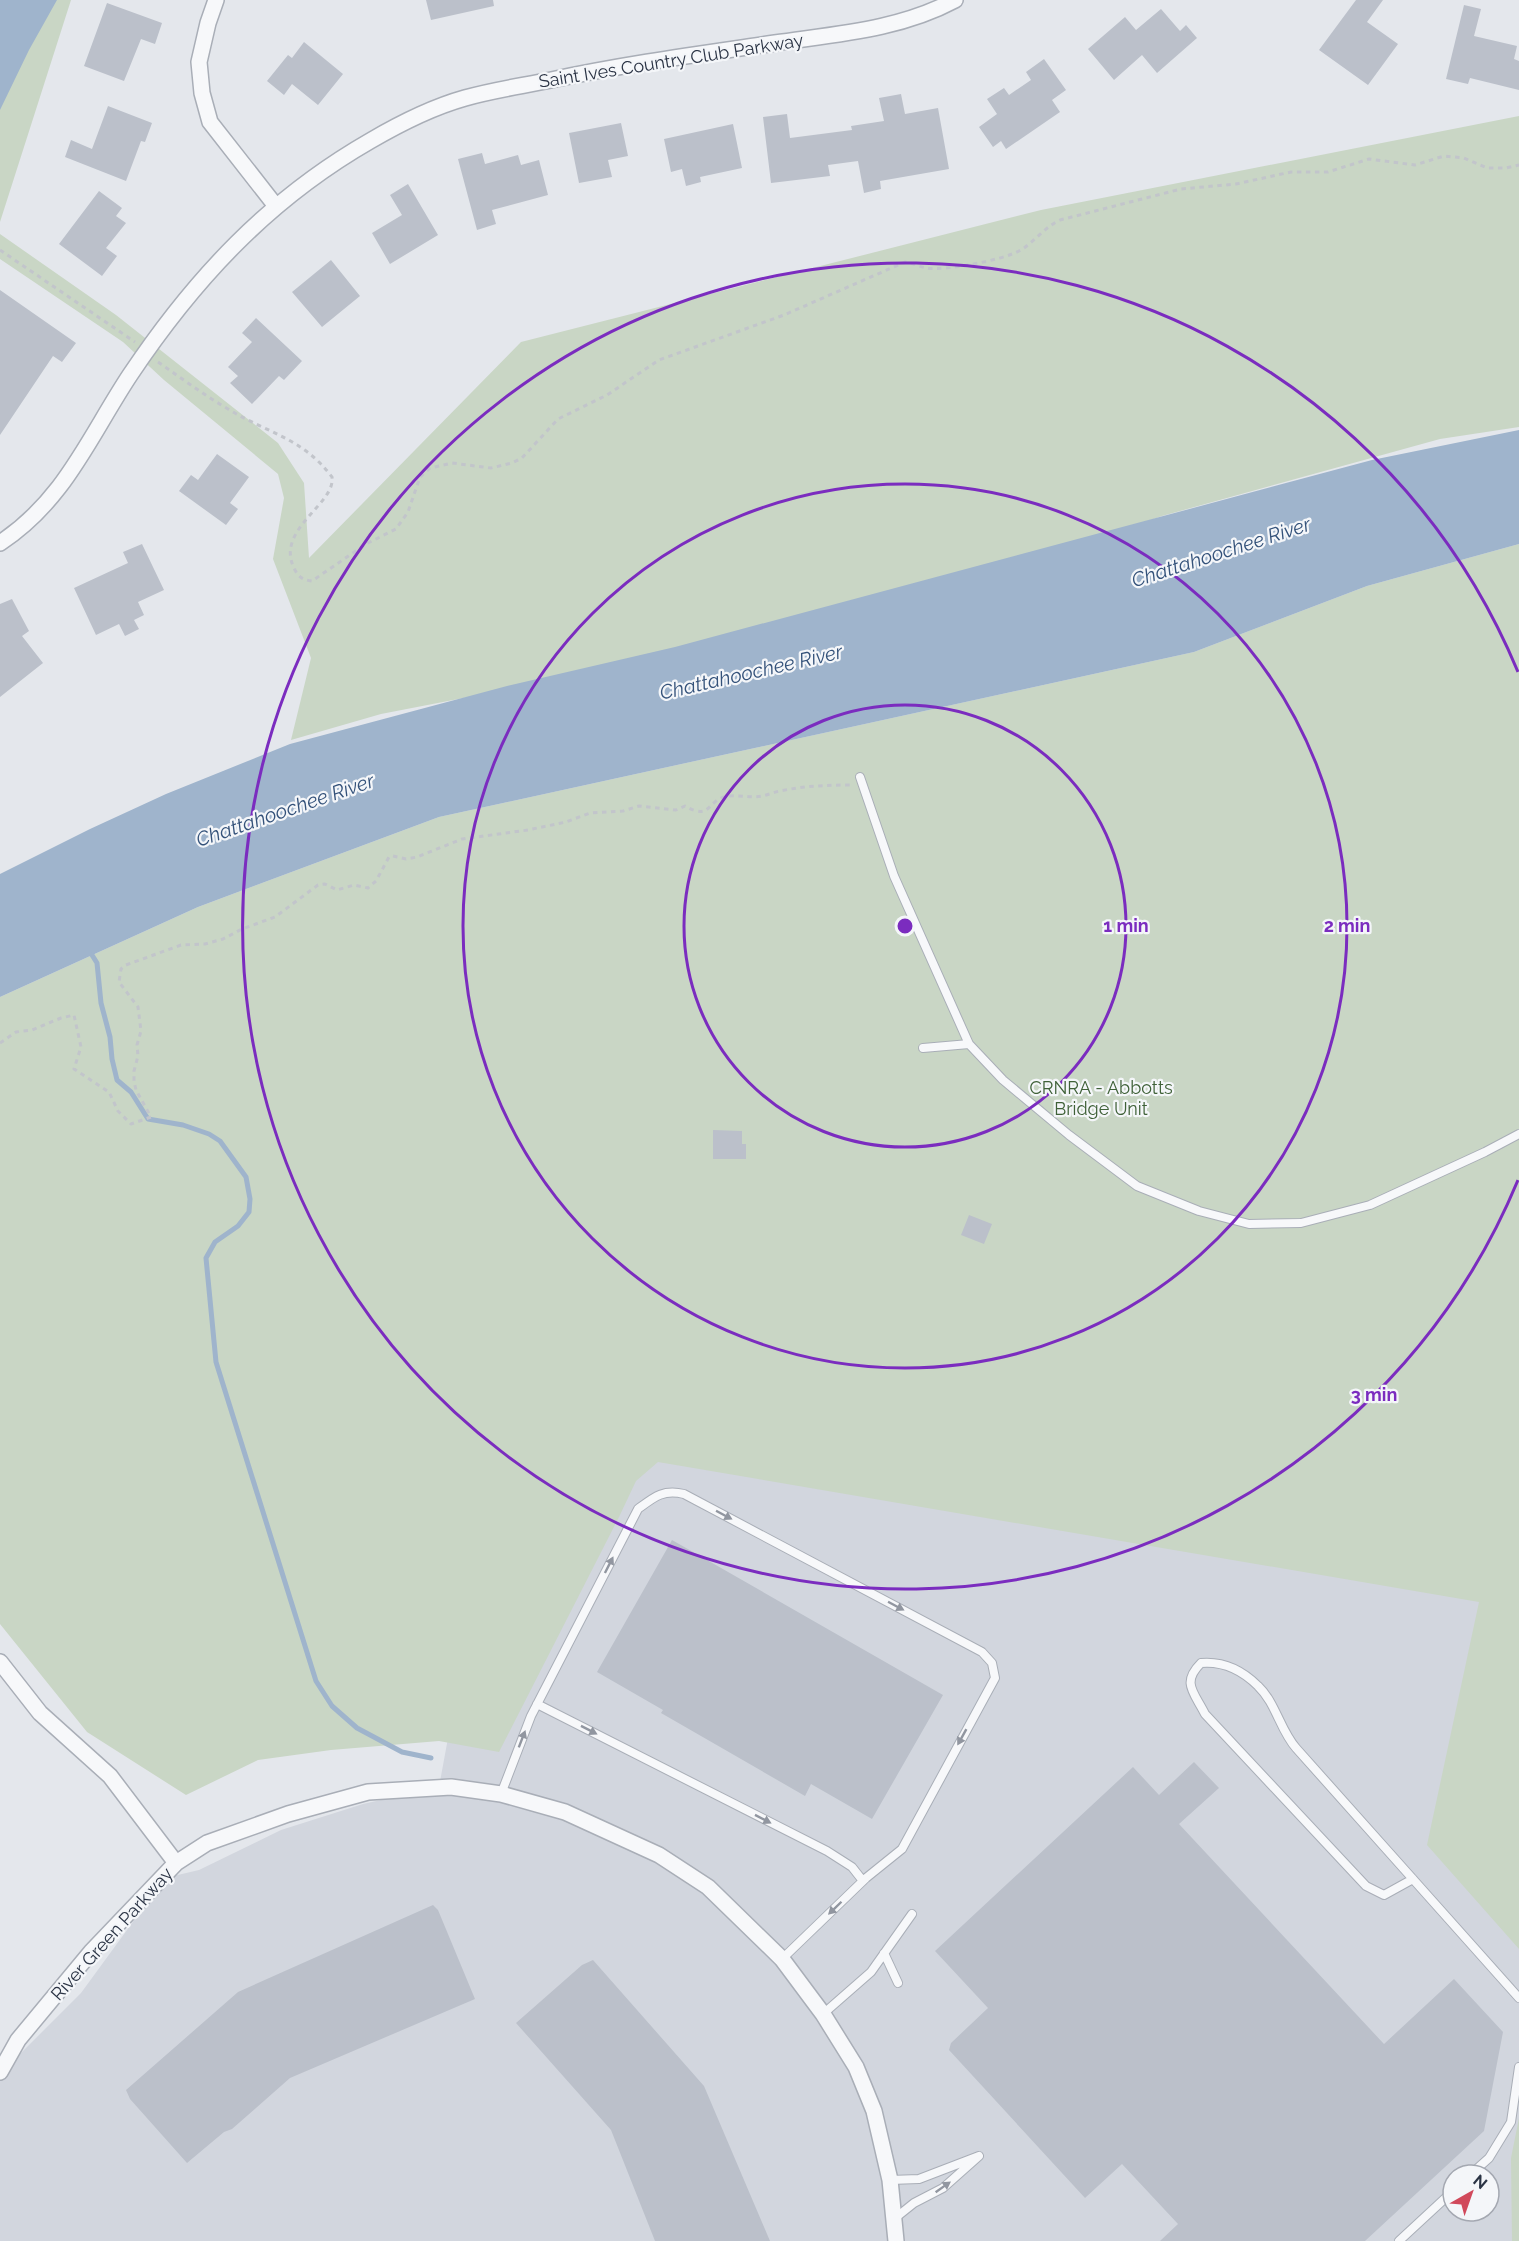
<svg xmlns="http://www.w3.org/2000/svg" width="1519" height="2241" viewBox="0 0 1519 2241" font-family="Raleway,sans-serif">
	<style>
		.built { fill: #d2d6de; fill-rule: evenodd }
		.green { fill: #c9d6c5 }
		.water { fill: #9fb4cc }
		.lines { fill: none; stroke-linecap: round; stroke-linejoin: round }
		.stream { stroke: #9fb4cc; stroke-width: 5 }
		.building { fill: #bbc0ca }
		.lane-casing { stroke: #a9aeb7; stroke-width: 10 }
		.street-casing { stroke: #a9aeb7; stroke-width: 18 }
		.path { stroke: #c2c5cb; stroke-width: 3; stroke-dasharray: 4.5 4.5; stroke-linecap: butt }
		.lane { stroke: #f7f8fa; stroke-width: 8 }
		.street { stroke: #f7f8fa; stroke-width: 15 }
		.oneway { fill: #9196a0 }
		.ring { fill: none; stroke: #7b2cbf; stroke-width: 3 }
		.labels { text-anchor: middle; stroke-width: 4.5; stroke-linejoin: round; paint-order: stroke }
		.street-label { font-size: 18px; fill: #2b3445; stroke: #f4f6f9 }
		.park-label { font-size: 18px; fill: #3f6138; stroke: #f4f6f9 }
		.water-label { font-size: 20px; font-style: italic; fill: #34527a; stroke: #f4f6f9 }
		.centre { fill: #7b2cbf; stroke: #f4f6f9; stroke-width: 3 }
		.ring-label { font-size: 18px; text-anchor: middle; font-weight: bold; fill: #7b2cbf; stroke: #f4f6f9; stroke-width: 4.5; stroke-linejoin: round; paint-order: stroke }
	</style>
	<rect width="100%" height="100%" fill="#e4e7ec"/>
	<path class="built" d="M 506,1423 L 1519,1592 L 1519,2241 L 0,2241 L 0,2074 L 81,1993 L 165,1878 L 199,1870 L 281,1830 L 363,1804 L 439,1787 ZM 1453,2175 L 1489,2175 L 1489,2211 L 1453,2211 Z"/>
	<path class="green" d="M 0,0 L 71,0 L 0,222 Z
		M 1519,116 L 1519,427 L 1440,439 L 1162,516 L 870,619 L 381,714 L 291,740 L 311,658 L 273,559 L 284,498 L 278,474 L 164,380 L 123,342 L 0,259 L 0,234 L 116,315 L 278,443 L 304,483 L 309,558 L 521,342 L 1041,210 Z
		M 1519,544 L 1519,1949 L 1427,1845 L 1479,1602 L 658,1462 L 636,1481 L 619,1517 L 499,1752 L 439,1741 L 331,1750 L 258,1760 L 186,1795 L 87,1732 L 0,1624 L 0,997 L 198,907 L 439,817 L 1194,652 L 1367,586 Z
		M 1519,2118 L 1519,2241 L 1512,2241 L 1511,2158 Z"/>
	<path class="water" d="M 0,0 L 57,0 L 29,50 L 0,110 Z
		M 1519,430 L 1519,544 L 1367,586 L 1194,652 L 439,817 L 198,907 L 0,997 L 0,874 L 90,829 L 166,794 L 290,744 L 507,686 L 675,647 L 1372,460 Z"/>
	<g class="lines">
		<path class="stream" d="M 92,955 L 97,963 L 101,1003 L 110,1037 L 112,1059 L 117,1080 L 131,1092 L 148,1119 L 183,1125 L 209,1134 L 220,1141 L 246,1177 L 250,1199 L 249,1212 L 238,1226 L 215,1242 L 206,1258 L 216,1362 L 316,1681 L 332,1706 L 357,1728 L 402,1752 L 431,1758"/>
	</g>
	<path class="building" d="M 426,0 L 493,0 L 494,6 L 431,20 Z
		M 1356,0 L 1383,0 L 1367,22 L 1398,44 L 1368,85 L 1319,50 Z
		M 107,3 L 162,23 L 155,44 L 141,39 L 124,81 L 84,66 Z
		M 1464,5 L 1481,9 L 1474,36 L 1517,46 L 1514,59 L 1519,61 L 1519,90 L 1470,78 L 1468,84 L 1446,79 Z
		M 1161,9 L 1180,31 L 1186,25 L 1197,38 L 1157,73 L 1142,55 L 1114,80 L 1088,49 L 1125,17 L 1136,30 Z
		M 304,42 L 343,74 L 318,105 L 292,84 L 284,95 L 267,81 L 288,55 L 292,58 Z
		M 1044,59 L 1066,90 L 1052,100 L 1060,112 L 1006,149 L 1001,141 L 993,147 L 979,127 L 997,114 L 987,99 L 1004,88 L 1009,95 L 1031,80 L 1026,72 Z
		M 901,94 L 905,114 L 938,108 L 949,169 L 880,181 L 881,189 L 864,193 L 858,161 L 828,165 L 830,176 L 771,183 L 763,117 L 787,114 L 790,138 L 852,130 L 851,126 L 884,121 L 879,98 Z
		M 108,106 L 152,123 L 145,142 L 141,141 L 126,181 L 65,157 L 71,140 L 92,149 Z
		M 621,123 L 628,156 L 608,160 L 612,177 L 579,183 L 569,133 Z
		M 733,124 L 742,168 L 700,177 L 701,182 L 686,186 L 682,169 L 671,172 L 664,139 Z
		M 482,153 L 485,164 L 518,155 L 521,165 L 539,160 L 548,195 L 492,210 L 496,224 L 477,230 L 458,159 Z
		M 408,184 L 438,235 L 390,264 L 372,233 L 402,215 L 390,195 Z
		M 99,191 L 122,208 L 116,216 L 126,223 L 106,248 L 117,256 L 102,276 L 59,244 Z
		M 331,260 L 360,296 L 322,327 L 292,292 Z
		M 0,290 L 76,343 L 62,362 L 53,356 L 0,435 Z
		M 256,318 L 302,361 L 284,380 L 279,376 L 252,404 L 230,383 L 238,376 L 228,367 L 252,342 L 242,333 Z
		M 217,454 L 249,477 L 230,503 L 238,509 L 226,525 L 179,491 L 191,475 L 198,480 Z
		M 142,544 L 164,590 L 138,602 L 144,615 L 134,620 L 139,629 L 125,636 L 119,624 L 96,635 L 74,588 L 128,563 L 123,552 Z
		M 12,599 L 29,631 L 22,636 L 43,663 L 0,697 L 0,604 Z
		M 713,1130 L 742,1131 L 742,1144 L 746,1144 L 746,1159 L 713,1159 Z
		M 969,1215 L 992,1224 L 984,1244 L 961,1235 Z
		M 672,1540 L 943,1695 L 872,1819 L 811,1784 L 805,1796 L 661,1713 L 663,1710 L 597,1672 Z
		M 1194,1762 L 1219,1788 L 1179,1824 L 1384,2044 L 1454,1979 L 1503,2032 L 1484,2131 L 1365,2241 L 1160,2241 L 1178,2224 L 1122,2164 L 1085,2198 L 949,2050 L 951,2043 L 988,2008 L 935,1951 L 1133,1767 L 1159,1795 Z
		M 433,1905 L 438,1910 L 475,1999 L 290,2078 L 232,2129 L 224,2132 L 187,2163 L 130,2099 L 126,2090 L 238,1992 Z
		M 593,1960 L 704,2086 L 770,2241 L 655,2241 L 611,2130 L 516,2023 L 582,1965 Z"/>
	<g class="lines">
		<defs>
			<path id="lane" d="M 860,777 L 894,876 L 969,1044 L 1003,1080 L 1069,1135 L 1137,1186 L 1199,1211 L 1249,1224 L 1301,1223 L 1370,1205 L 1485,1152 L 1519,1134
				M 923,1048 L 969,1044
				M 537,1704 L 827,1851 L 852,1867 L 863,1881
				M 501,1794 L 531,1716 L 638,1509 C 654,1497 663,1489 684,1494 L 982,1652 L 992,1663 L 995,1678 L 902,1849 L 866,1878 L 782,1959
				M 1413,1879 L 1384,1895 L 1366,1886 L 1205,1714 C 1194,1692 1181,1683 1201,1663 C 1224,1661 1242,1670 1258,1686 C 1276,1703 1280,1730 1296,1748 C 1370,1832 1445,1914 1519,1998
				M 884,1953 L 898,1983
				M 823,2014 L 871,1972 L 912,1914
				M 1470,2175 L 1489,2158 L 1511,2122 L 1519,2067
				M 890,2180 L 919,2179 L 979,2156 L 943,2188 L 914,2203 L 894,2219
				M 1399,2241 L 1453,2191"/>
			<path id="street" d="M 216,0 L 208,23 L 199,62 L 202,93 L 210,122 L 275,205
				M 0,543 C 65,500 89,437 130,375 C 195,278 269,199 370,141 C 399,124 433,107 465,98 C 493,90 522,86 551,80 C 625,64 700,54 775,43 C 836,34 899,30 955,0
				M 0,1662 L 40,1713 L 110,1776 L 176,1863
				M 0,2072 L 18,2040 L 91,1952 L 176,1863 L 207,1843 L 288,1814 L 368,1792 L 451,1787 L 501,1794 L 565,1812 L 659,1855 L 708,1887 L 782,1959 L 823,2014 L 856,2067 L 874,2111 L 890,2180 L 896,2241"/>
		</defs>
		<use href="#lane" class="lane-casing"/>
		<use href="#street" class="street-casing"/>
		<path class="path" d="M 0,250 L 135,342
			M 158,362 C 181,378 204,395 228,409 C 267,433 303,438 332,477 C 336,504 275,529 294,568 C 298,577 303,580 312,581 L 366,544 L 396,529 L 408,512 L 420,477 L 430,468 L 452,463 L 491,468 L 512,463 L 522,458 L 558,419 L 607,395 L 659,360 L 784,315 L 905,262 C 913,263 920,267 927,268 C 946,271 1002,260 1019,251 C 1034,243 1043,228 1060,220 L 1181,189 L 1236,184 L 1291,172 L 1328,172 L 1369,159 L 1415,165 L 1444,156 L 1464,158 L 1487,168 L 1506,168 L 1519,165
			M 0,1043 L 16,1032 L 32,1030 L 61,1018 L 74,1015 L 81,1047 L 74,1069 L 109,1092 L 118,1111 L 131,1124 L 151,1117 L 136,1090 L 134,1081 L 134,1071 L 138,1056 L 137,1045 L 141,1031 L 138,1007 L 119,982 L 121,969 L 126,965 L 181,945 L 205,944 L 223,939 L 242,929 L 275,917 L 318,885 L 325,884 L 337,890 L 354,885 L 368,888 L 376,881 L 389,857 L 393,856 L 406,859 L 417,857 L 462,839 L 528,830 L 566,822 L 590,813 L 623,811 L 639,806 L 676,810 L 685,806 C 712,822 707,798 729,796 C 740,795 751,798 762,796 C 768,795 774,792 780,791 C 804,786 826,785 850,785"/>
		<use href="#lane" class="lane"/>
		<use href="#street" class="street"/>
	</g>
	<defs><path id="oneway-solid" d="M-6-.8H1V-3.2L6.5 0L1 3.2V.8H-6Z" transform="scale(1.5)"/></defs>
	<g class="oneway">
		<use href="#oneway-solid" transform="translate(724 1515) rotate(28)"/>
		<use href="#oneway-solid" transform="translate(609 1565) rotate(-63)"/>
		<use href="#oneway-solid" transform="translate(896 1606) rotate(28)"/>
		<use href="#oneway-solid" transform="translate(589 1730) rotate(27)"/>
		<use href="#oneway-solid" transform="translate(962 1737) rotate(119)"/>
		<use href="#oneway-solid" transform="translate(522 1739) rotate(-69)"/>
		<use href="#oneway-solid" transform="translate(763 1819) rotate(27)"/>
		<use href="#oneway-solid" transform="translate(835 1908) rotate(136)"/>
		<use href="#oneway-solid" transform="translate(943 2187) rotate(-35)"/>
	</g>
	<g class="ring">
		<circle cx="905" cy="926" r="221"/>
		<circle cx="905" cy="926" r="442"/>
		<path d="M1518 1180A663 663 0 1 1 1518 672"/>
	</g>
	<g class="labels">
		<g class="street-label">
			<text transform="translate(671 61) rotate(-9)" y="6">Saint Ives Country Club Parkway</text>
			<text transform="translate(112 1934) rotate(-48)" y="6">River Green Parkway</text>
		</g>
		<g class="park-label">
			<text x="1101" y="1094">CRNRA - Abbotts<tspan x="1101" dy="21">Bridge Unit</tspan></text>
		</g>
		<g class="water-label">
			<text transform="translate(1221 552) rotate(-18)" y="7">Chattahoochee River</text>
			<text transform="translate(751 672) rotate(-13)" y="7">Chattahoochee River</text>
			<text transform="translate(285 810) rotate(-19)" y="7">Chattahoochee River</text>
		</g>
	</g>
	<circle cx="905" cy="926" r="9" class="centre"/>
	<g class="ring-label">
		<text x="1126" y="932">1 min</text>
		<text x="1347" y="932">2 min</text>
		<text x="1374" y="1401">3 min</text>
	</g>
	<g transform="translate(1471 2193) rotate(40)"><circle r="28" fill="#f4f6f9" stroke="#a4a8b1" stroke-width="1.5"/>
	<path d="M0-4.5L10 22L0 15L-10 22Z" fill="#d1495b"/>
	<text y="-9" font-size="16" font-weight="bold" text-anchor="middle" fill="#2b3445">N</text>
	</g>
</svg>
